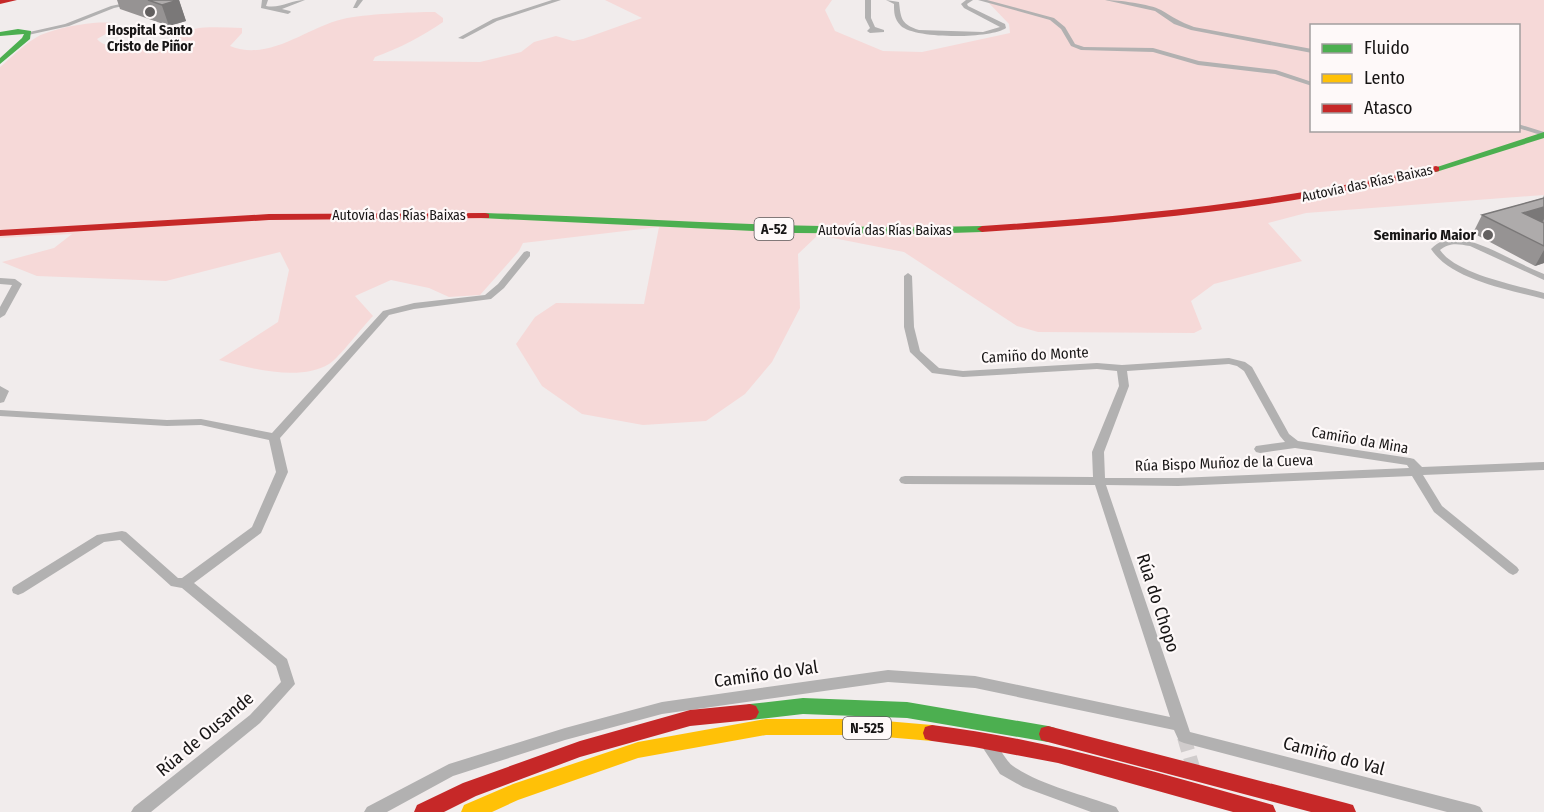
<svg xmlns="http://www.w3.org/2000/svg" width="1544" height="812" viewBox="0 0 1544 812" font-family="'Fira Sans Condensed',sans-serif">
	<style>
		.green { fill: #f6d9d8; fill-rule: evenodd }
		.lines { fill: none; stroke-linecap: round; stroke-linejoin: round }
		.street-tunnel { stroke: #d0cccc; stroke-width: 14; stroke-dasharray: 14 7; stroke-linecap: butt }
		.street { fill: #b2b1b1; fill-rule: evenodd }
		.fast { fill: #4caf50; fill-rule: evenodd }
		.slow { fill: #ffc107; fill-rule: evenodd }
		.jam { fill: #c62828; fill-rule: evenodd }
		.wall { fill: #969393 }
		.shaded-wall { fill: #7a7878 }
		.building { fill: #aeabab; stroke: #7a7878; stroke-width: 1.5 }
		.poi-dot { fill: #636060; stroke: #fef9f9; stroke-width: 2 }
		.labels { text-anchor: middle; stroke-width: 4.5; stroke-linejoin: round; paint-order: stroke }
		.far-poi-label { font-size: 14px; font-weight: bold; fill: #171515; stroke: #fef9f9 }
		.far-street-label { font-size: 14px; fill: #171515; stroke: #fef9f9 }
		.shield { fill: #fef9f9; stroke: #5c5959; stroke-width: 1.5 }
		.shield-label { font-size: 14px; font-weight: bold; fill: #171515 }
		.poi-label { font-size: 15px; font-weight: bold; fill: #171515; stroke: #fef9f9; text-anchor: end }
		.street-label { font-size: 15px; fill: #171515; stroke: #fef9f9 }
		.near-street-label { font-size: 18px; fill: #171515; stroke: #fef9f9 }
	</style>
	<rect width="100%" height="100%" fill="#f1ecec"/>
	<path class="green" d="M 605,0 L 832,0 L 825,10 L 835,31 L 883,51 L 922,52 L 1010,33 L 1009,24 L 986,0 L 1544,0 L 1544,195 L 1306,213 L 1268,223 L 1302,261 L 1214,284 L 1191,301 L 1202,329 L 1194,333 L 1038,332 L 1017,326 L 904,252 L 818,235 L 798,254 L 800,308 L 772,362 L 745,394 L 706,421 L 643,425 L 582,414 L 542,386 L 516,344 L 535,317 L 556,303 L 644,304 L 659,227 L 523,243 L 519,251 L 480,295 L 449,297 L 429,288 L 391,280 L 355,296 L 373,316 C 362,327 340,357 329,364 C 300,382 249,368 219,360 L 278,322 L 289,270 L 280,252 L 166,281 L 37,276 L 2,262 L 54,248 L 72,234 L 0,238 L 0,67 C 12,57 24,44 37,37 C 53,28 100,19 117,24 L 118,27 L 97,39 C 106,51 145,49 160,44 C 172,41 182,30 194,29 C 210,26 226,28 242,28 L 242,33 L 230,46 C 270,62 305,28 343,19 C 364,14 412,12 435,12 L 443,18 L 443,22 C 421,37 400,48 375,57 L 373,61 L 480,62 L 521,52 L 534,42 L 556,36 L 573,41 L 583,39 L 642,18 ZM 1312,26 L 1518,26 L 1518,130 L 1312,130 Z"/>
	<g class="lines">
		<path class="street-tunnel" d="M 1184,737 L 1194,771"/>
		<path class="street" d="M 140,0 L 151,0 L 114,8 L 69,26 L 28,35 L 25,33 L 65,24 L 111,6 Z
			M 262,0 L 268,0 L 266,6 C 280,9 291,0 305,0 L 282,9 L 290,11 L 291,12 L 288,14 L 261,8 Z
			M 357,0 L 363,0 L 357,8 L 353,8 Z
			M 552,0 L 561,0 L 497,21 L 463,39 L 458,38 L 493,19 Z
			M 865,0 L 871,0 L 871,18 L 875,27 L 884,30 L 884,32 L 870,33 L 867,31 L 870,28 L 865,18 Z
			M 886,0 L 899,2 C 901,19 901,24 919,30 L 983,32 L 1000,27 L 964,8 L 961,4 L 966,0 L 973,0 L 967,4 L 968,6 L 1005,24 L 1006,28 C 991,39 915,39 901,26 C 894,19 894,12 894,4 Z
			M 978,0 L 987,0 L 1054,18 L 1065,27 L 1075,44 L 1084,47 L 1153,48 L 1199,61 L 1276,70 L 1312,82 L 1312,86 L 1275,74 L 1198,65 L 1153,52 L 1081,50 L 1071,46 L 1061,29 L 1050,20 Z
			M 1105,0 C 1118,0 1150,4 1161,10 C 1173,17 1180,22 1194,27 L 1312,49 L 1312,53 L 1191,30 L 1174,24 L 1155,11 Z
			M 1518,124 L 1544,132 L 1544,136 L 1518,128 Z
			M 1458,238 C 1489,245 1514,262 1544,274 L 1544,280 L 1470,246 C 1458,244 1450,242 1440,250 C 1456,274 1516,285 1544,293 L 1544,299 C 1510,290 1451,280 1431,249 C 1439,241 1446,239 1458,238 Z
			M 527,251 L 530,252 L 530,256 L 504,288 L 491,299 L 414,309 L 389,315 L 280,438 L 288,472 L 261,533 L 194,583 L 287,659 L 295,684 L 260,723 L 151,812 L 131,812 L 134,807 L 250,715 L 281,682 L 276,666 L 182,588 L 171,586 L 120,540 L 104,542 L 23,593 L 18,595 L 13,593 L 12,590 L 13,587 L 97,535 L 122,531 L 126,532 L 178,578 L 182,578 L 252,527 L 276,472 L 269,440 L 201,425 L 167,426 L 0,416 L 0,410 L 167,420 L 201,419 L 272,433 L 383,311 L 414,303 L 485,295 L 498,284 L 524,252 Z
			M 908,273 L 912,276 L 914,327 L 920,351 L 939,368 L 963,371 L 1097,363 L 1122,365 L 1229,358 L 1245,362 L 1252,367 L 1289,434 L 1298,441 L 1410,458 L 1414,459 L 1422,467 L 1544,462 L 1544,470 L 1423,475 L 1442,506 L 1517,567 L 1519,570 L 1517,573 L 1513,575 L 1509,573 L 1434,512 L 1412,476 L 1178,486 L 1106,485 L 1190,732 L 1475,805 L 1480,807 L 1483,812 L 1447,812 L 1184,743 L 1179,741 L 1174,730 L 975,688 L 888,682 L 662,714 L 565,740 L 453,776 L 387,812 L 364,812 L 367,807 L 449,764 L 565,728 L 662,702 L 888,670 L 975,676 L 1170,717 L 1095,485 L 905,484 L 901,483 L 899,480 L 901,477 L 905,476 L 1093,477 L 1092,452 L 1119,386 L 1117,371 L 1097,369 L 963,377 L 932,373 L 910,352 L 904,327 L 904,276 ZM 1229,364 L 1237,366 L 1244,371 L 1280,436 L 1285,442 L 1256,446 L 1254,449 L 1256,452 L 1260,453 L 1295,448 L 1407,465 L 1409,468 L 1178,478 L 1105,478 L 1104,452 L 1129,386 L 1127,371 Z
			M 0,278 L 15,279 L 22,284 L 5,315 L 0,318 L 0,307 L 12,285 L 0,284 Z
			M 0,386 L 9,391 L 4,402 L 0,403 Z
			M 988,739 C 1000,743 1003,759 1013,766 C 1040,785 1084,795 1116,807 L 1119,812 L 1091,812 L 1023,787 L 1000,774 L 981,745 L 983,740 Z"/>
		<path class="fast" d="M 18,29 L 31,31 L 30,39 L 0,64 L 0,58 L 22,38 L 24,34 L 0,36 L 0,32 Z
			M 1544,132 L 1544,138 L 1436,172 L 1431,169 Z
			M 485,213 C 651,218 816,231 982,226 L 987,229 L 982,232 L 920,234 L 796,233 L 481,218 L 481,214 Z
			M 803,698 L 907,702 L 1048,726 L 1055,728 L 1057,734 L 1055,740 L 1048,742 L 907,718 L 803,714 L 750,720 L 744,718 L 741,712 L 744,706 L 750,704 Z"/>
		<path class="slow" d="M 766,719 L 862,719 L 932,725 L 939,727 L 941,733 L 939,739 L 932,741 L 862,735 L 766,735 L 638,758 L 518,800 L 492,812 L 461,812 L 464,805 L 513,784 L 638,742 Z"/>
		<path class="jam" d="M 0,0 L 17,0 L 0,4 Z
			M 1436,166 L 1439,167 L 1439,171 C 1289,208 1136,222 982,232 L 977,229 L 982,226 C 1135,216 1286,201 1436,166 Z
			M 485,213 L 489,214 L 489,218 L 269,220 L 0,236 L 0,230 L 269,214 Z
			M 750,704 L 756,706 L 759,712 L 756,718 L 750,720 L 690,726 L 580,757 L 476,796 L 444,812 L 414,812 L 417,805 L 463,783 L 580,741 L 690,710 Z
			M 932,725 C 1046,739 1155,772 1266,803 L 1273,805 L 1276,812 L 1233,812 L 1058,763 L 974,747 L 932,741 L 925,739 L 923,733 L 925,727 Z
			M 1048,726 L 1346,803 L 1353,805 L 1356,812 L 1311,812 L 1048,742 L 1041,740 L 1039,734 L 1041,728 Z"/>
	</g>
	<path class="wall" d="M 117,0 L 179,0 L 186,21 L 169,26 L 120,9 Z
		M 1544,195 L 1544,263 L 1535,266 L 1473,233 L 1482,215 L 1543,198 Z"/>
	<path class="shaded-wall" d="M 160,0 L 179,0 L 186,21 L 169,26 Z
		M 1544,207 L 1544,219 L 1541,224 L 1523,213 Z
		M 1544,250 L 1544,263 L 1535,266 Z"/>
	<path class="building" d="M 148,0 L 178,0 L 162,5 Z
		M 1544,198 L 1544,207 L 1523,213 L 1544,223 L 1544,246 L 1482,215 Z"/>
	<g class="poi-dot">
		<circle cx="150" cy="12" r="6"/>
		<circle cx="1488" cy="235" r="6"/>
	</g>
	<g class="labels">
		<g class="far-poi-label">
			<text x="150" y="35">Hospital Santo<tspan x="150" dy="16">Cristo de Piñor</tspan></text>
		</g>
		<g class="far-street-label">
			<text transform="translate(1367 183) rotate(-12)" y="5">Autovía das Rías Baixas</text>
			<text x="399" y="220">Autovía das Rías Baixas</text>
			<text x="885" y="235">Autovía das Rías Baixas</text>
		</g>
		<g class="shield">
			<rect x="754.5" y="218" width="39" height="22" rx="4.5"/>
			<rect x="843" y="717" width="48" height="22" rx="4.5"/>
		</g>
		<g class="shield-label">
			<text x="774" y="234">A-52</text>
			<text x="867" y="733">N-525</text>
		</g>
		<g class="poi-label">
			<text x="1476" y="240">Seminario Maior</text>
		</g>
		<g class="street-label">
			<text transform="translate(1035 355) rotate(-3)" y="5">Camiño do Monte</text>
			<text transform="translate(1360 440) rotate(10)" y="5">Camiño da Mina</text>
			<text transform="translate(1224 463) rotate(-2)" y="5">Rúa Bispo Muñoz de la Cueva</text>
		</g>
		<g class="near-street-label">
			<text transform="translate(1158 603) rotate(72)" y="6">Rúa do Chopo</text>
			<text transform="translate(766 674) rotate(-8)" y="6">Camiño do Val</text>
			<text transform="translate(205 734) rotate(-40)" y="6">Rúa de Ousande</text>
			<text transform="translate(1334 756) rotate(15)" y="6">Camiño do Val</text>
		</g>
	</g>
	<rect x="1310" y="24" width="210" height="108" fill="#fef9f9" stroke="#a29e9e" stroke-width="1.5"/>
	<rect x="1322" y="44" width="30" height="9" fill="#4caf50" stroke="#a29e9e" stroke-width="1.5"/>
	<text x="1364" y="54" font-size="18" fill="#171515">Fluido</text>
	<rect x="1322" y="74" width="30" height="9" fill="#ffc107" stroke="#a29e9e" stroke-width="1.5"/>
	<text x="1364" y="84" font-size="18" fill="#171515">Lento</text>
	<rect x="1322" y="104" width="30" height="9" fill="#c62828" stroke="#a29e9e" stroke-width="1.5"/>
	<text x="1364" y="114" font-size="18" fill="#171515">Atasco</text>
</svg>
